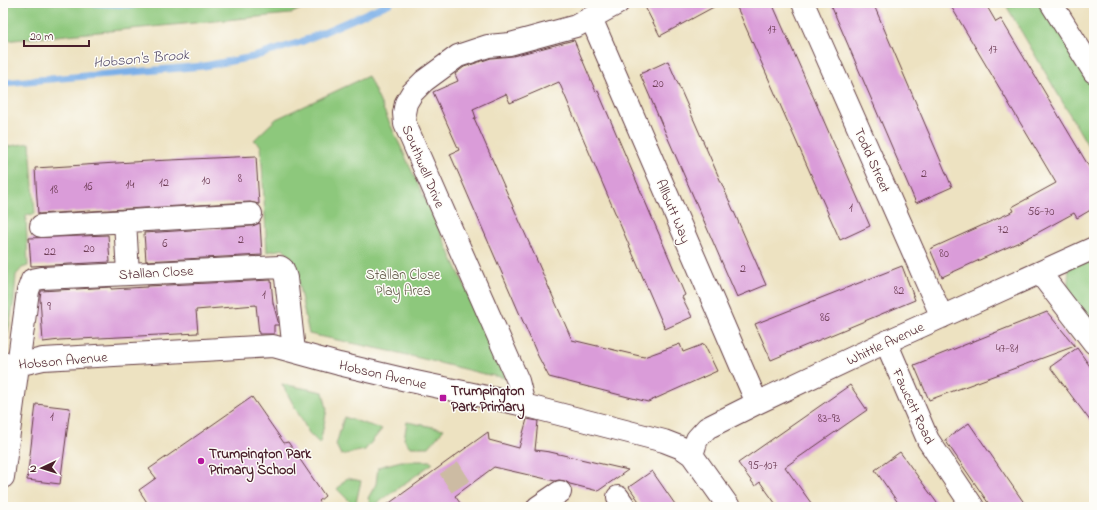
<svg xmlns="http://www.w3.org/2000/svg" width="1097" height="510" viewBox="0 0 1097 510" font-family="'Indie Flower',sans-serif">
	<style>
		.green { fill: #8dc87c; stroke: #6c7454 }
		.lines { fill: none; stroke-linecap: round; stroke-linejoin: round }
		.stream { stroke: #7aafe8; stroke-width: 7 }
		.building { fill: #da9cd9 }
		.minor-tunnel { stroke: #ccbba3; stroke-width: 22; stroke-dasharray: 22 11; stroke-linecap: butt }
		.minor-casing { stroke: #623c42; stroke-width: 24 }
		.minor { stroke: #fff; stroke-width: 22 }
		.poi-dot { fill: #b5179e; stroke: #fdfcf7; stroke-width: 1.5 }
		.labels { text-anchor: middle; stroke-width: 3; stroke-linejoin: round; paint-order: stroke }
		.number-label { font-size: 12px; fill: #6e3e56 }
		.street-label { font-size: 14px; fill: #4a1f2b; stroke: #fdfcf7 }
		.park-label { font-size: 14px; fill: #615a47; stroke: #fdfcf7 }
		.poi-label { font-size: 14px; font-weight: bold; fill: #4a1f2b; stroke: #fdfcf7; text-anchor: start }
		.water-label { font-size: 15px; font-style: italic; fill: #5b516d; stroke: #fdfcf7 }
	</style>
	<rect width="100%" height="100%" fill="#fdfcf7"/>
	<filter id="ink" filterUnits="userSpaceOnUse"><feTurbulence type="fractalNoise" baseFrequency=".025" numOctaves="2"/><feDisplacementMap in="SourceGraphic" scale="8" xChannelSelector="R" yChannelSelector="G"/><feConvolveMatrix kernelMatrix="1 2 1 2 8 2 1 2 1" color-interpolation-filters="sRGB"/></filter>
	<filter id="wash" filterUnits="userSpaceOnUse"><feTurbulence type="fractalNoise" baseFrequency=".012" numOctaves="4" result="noise"/><feDisplacementMap in="SourceGraphic" scale="16" xChannelSelector="R" yChannelSelector="G"/><feGaussianBlur stdDeviation="0.9" result="paint"/><feColorMatrix in="noise" values="0 0 0 0 0 0 0 0 0 0 0 0 0 0 0 0 0 1.4 0 .05"/><feComposite in="paint" operator="in"/></filter>
	<g filter="url(#wash)">
		<rect width="100%" height="100%" fill="#ede2c1"/>
		<path class="green" d="M 3,3 L 313,3 L 290,14 L 3,41 Z
			M 1021,3 L 1035,3 L 1044,6 L 1094,86 L 1094,156 L 1007,7 Z
			M 368,76 L 460,275 L 506,378 L 484,374 L 399,353 L 309,334 L 294,263 L 284,249 L 267,252 L 261,146 L 254,140 L 276,119 Z
			M 30,143 L 35,214 L 26,215 L 28,266 L 22,268 L 16,275 L 14,301 L 7,337 L 3,337 L 3,147 Z
			M 1094,256 L 1094,330 L 1067,295 L 1069,266 Z
			M 282,384 L 323,392 L 327,409 L 320,444 L 309,433 Z
			M 344,417 L 382,429 L 365,450 L 341,455 L 336,445 Z
			M 407,422 L 444,429 L 429,447 L 410,447 L 404,439 Z
			M 401,461 L 431,461 L 433,463 L 372,507 L 368,498 L 376,484 L 378,467 Z
			M 347,478 L 361,481 L 355,507 L 337,489 Z"/>
		<g class="lines">
			<path class="stream" d="M 93,3 L 133,5
				M 3,83 L 204,66 L 253,57 L 301,42 L 390,3"/>
		</g>
		<g id="blocks">
			<path class="building" d="M 643,3 L 721,3 L 660,36 Z
				M 735,3 L 772,3 L 870,226 L 840,240 Z
				M 830,3 L 873,3 L 952,187 L 916,203 Z
				M 949,3 L 985,3 L 996,22 L 1001,19 L 1094,175 L 1094,208 L 1077,218 L 1074,213 L 1028,238 L 942,277 L 930,249 L 1014,211 L 1012,207 L 1056,183 Z
				M 574,40 L 596,92 L 598,91 L 685,295 L 682,297 L 692,317 L 665,329 L 559,82 L 510,103 L 506,94 L 473,109 L 476,118 L 474,118 L 572,340 L 644,357 L 680,344 L 683,352 L 704,344 L 717,371 L 648,402 L 549,377 L 538,356 L 450,154 L 459,150 L 433,92 L 458,81 L 455,74 L 464,67 L 491,58 L 513,56 Z
				M 668,61 L 766,285 L 737,297 L 640,74 Z
				M 256,156 L 259,204 L 250,202 L 38,214 L 35,168 L 149,161 Z
				M 260,223 L 262,255 L 146,261 L 144,233 L 252,226 Z
				M 108,235 L 110,262 L 31,266 L 29,238 Z
				M 902,266 L 915,300 L 771,360 L 755,324 Z
				M 271,280 L 273,303 L 279,325 L 274,325 L 274,334 L 259,334 L 256,305 L 196,310 L 198,333 L 60,340 L 43,342 L 40,298 L 41,291 L 111,287 L 111,289 L 147,287 L 147,286 Z
				M 1047,312 L 1075,346 L 929,400 L 914,365 Z
				M 1077,348 L 1094,372 L 1094,426 L 1050,367 Z
				M 850,385 L 867,410 L 785,467 L 814,507 L 778,507 L 760,482 L 755,486 L 738,463 Z
				M 252,397 L 284,443 L 288,442 L 325,496 L 319,501 L 324,507 L 150,507 L 139,490 L 156,478 L 149,469 Z
				M 36,404 L 70,408 L 60,484 L 27,480 Z
				M 527,419 L 538,421 L 535,450 L 550,452 L 628,470 L 598,491 L 570,484 L 565,481 L 559,480 L 555,481 L 494,467 L 455,496 L 463,507 L 384,507 L 488,432 L 489,440 L 519,448 Z
				M 969,423 L 1027,507 L 991,507 L 945,440 Z
				M 900,452 L 940,507 L 901,507 L 875,470 Z
				M 652,471 L 677,507 L 643,507 L 629,487 Z"/>
		</g>
	</g>
	<g filter="url(#ink)">
		<use href="#blocks" fill-opacity="0" stroke="#623c42" stroke-width="1"/>
		<g class="lines">
			<path class="minor-tunnel" d="M 449,468 L 463,490"/>
			<defs>
				<path id="minor" d="M 803,3 L 942,317
					M 1051,3 L 1094,72
					M 591,18 L 757,403
					M 125,221 L 128,273
					M 41,226 L 251,214
					M 1040,273 L 1094,343
					M 886,342 L 928,440 L 973,507
					M 3,363 L 17,365 L 43,359 L 273,346 L 339,364 L 411,381 L 524,405 L 664,441 L 682,448 L 692,455 L 729,507
					M 524,405 L 518,381 L 405,124 L 404,113 L 406,103 L 412,93 L 424,81 L 458,56 L 488,46 L 510,44 L 576,26 L 618,3
					M 692,455 L 697,439 L 707,428 L 757,403 L 886,342 L 1094,248
					M 3,477 L 28,291 L 32,280 L 42,278 L 280,267 L 283,269 L 286,278 L 294,351
					M 618,497 L 625,507
					M 538,507 L 560,492"/>
			</defs>
			<use href="#minor" class="minor-casing"/>
			<use href="#minor" class="minor"/>
		</g>
	</g>
	<g class="poi-dot">
		<rect x="439" y="394" width="8" height="8" rx="2"/>
		<circle cx="201" cy="461" r="4"/>
	</g>
	<g class="labels">
		<g class="number-label">
			<text x="772" y="33">17</text>
			<text x="993" y="53">17</text>
			<text x="658" y="87">20</text>
			<text x="924" y="177">2</text>
			<text x="240" y="182">8</text>
			<text x="206" y="184">10</text>
			<text x="164" y="186">12</text>
			<text x="130" y="188">14</text>
			<text x="88" y="190">16</text>
			<text x="54" y="193">18</text>
			<text x="851" y="211">1</text>
			<text x="1041" y="215">56-70</text>
			<text x="1003" y="233">72</text>
			<text x="241" y="243">2</text>
			<text x="165" y="247">6</text>
			<text x="89" y="252">20</text>
			<text x="50" y="255">22</text>
			<text x="944" y="257">80</text>
			<text x="743" y="272">2</text>
			<text x="899" y="294">82</text>
			<text x="264" y="298">1</text>
			<text x="49" y="310">9</text>
			<text x="825" y="321">86</text>
			<text x="1007" y="352">47-81</text>
			<text x="52" y="420">1</text>
			<text x="829" y="422">83-93</text>
			<text x="763" y="469">95-107</text>
		</g>
		<g class="street-label">
			<text transform="translate(873 160) rotate(66)" y="5">Todd Street</text>
			<text transform="translate(424 166) rotate(67)" y="5">Southwell Drive</text>
			<text transform="translate(674 211) rotate(67)" y="5">Allbutt Way</text>
			<text transform="translate(156 272) rotate(-3)" y="5">Stallan Close</text>
			<text transform="translate(885 343) rotate(-25)" y="5">Whittle Avenue</text>
			<text transform="translate(63 360) rotate(-5)" y="5">Hobson Avenue</text>
			<text transform="translate(383 374) rotate(13)" y="5">Hobson Avenue</text>
			<text transform="translate(914 406) rotate(65)" y="5">Fawcett Road</text>
		</g>
		<g class="park-label">
			<text x="403" y="279">Stallan Close<tspan x="403" dy="16">Play Area</tspan></text>
		</g>
		<g class="poi-label">
			<text x="451" y="395">Trumpington<tspan x="451" dy="16">Park Primary</tspan></text>
			<text x="209" y="458">Trumpington Park<tspan x="209" dy="16">Primary School</tspan></text>
		</g>
		<g class="water-label">
			<text transform="translate(141 58) rotate(-5)" y="5">Hobson's Brook</text>
		</g>
	</g>
	<rect width="1097" height="510" fill="none" stroke="#fdfcf7" stroke-width="16"/>
	<g transform="translate(42 468) rotate(266)" stroke="#fdfcf7" stroke-width="3" paint-order="stroke">
	<path d="M0-3L7 15L0 10L-7 15Z" fill="#4a1f2b"/>
	<text y="-6" font-size="11" font-weight="bold" text-anchor="middle" fill="#4a1f2b">N</text>
	</g>
	<path d="M24 40v6h65v-6" fill="none" stroke="#4a1f2b" stroke-width="2"/>
	<text x="30" y="40" font-size="12" fill="#4a1f2b" stroke="#fdfcf7" stroke-width="3" paint-order="stroke">20 m</text>
</svg>
